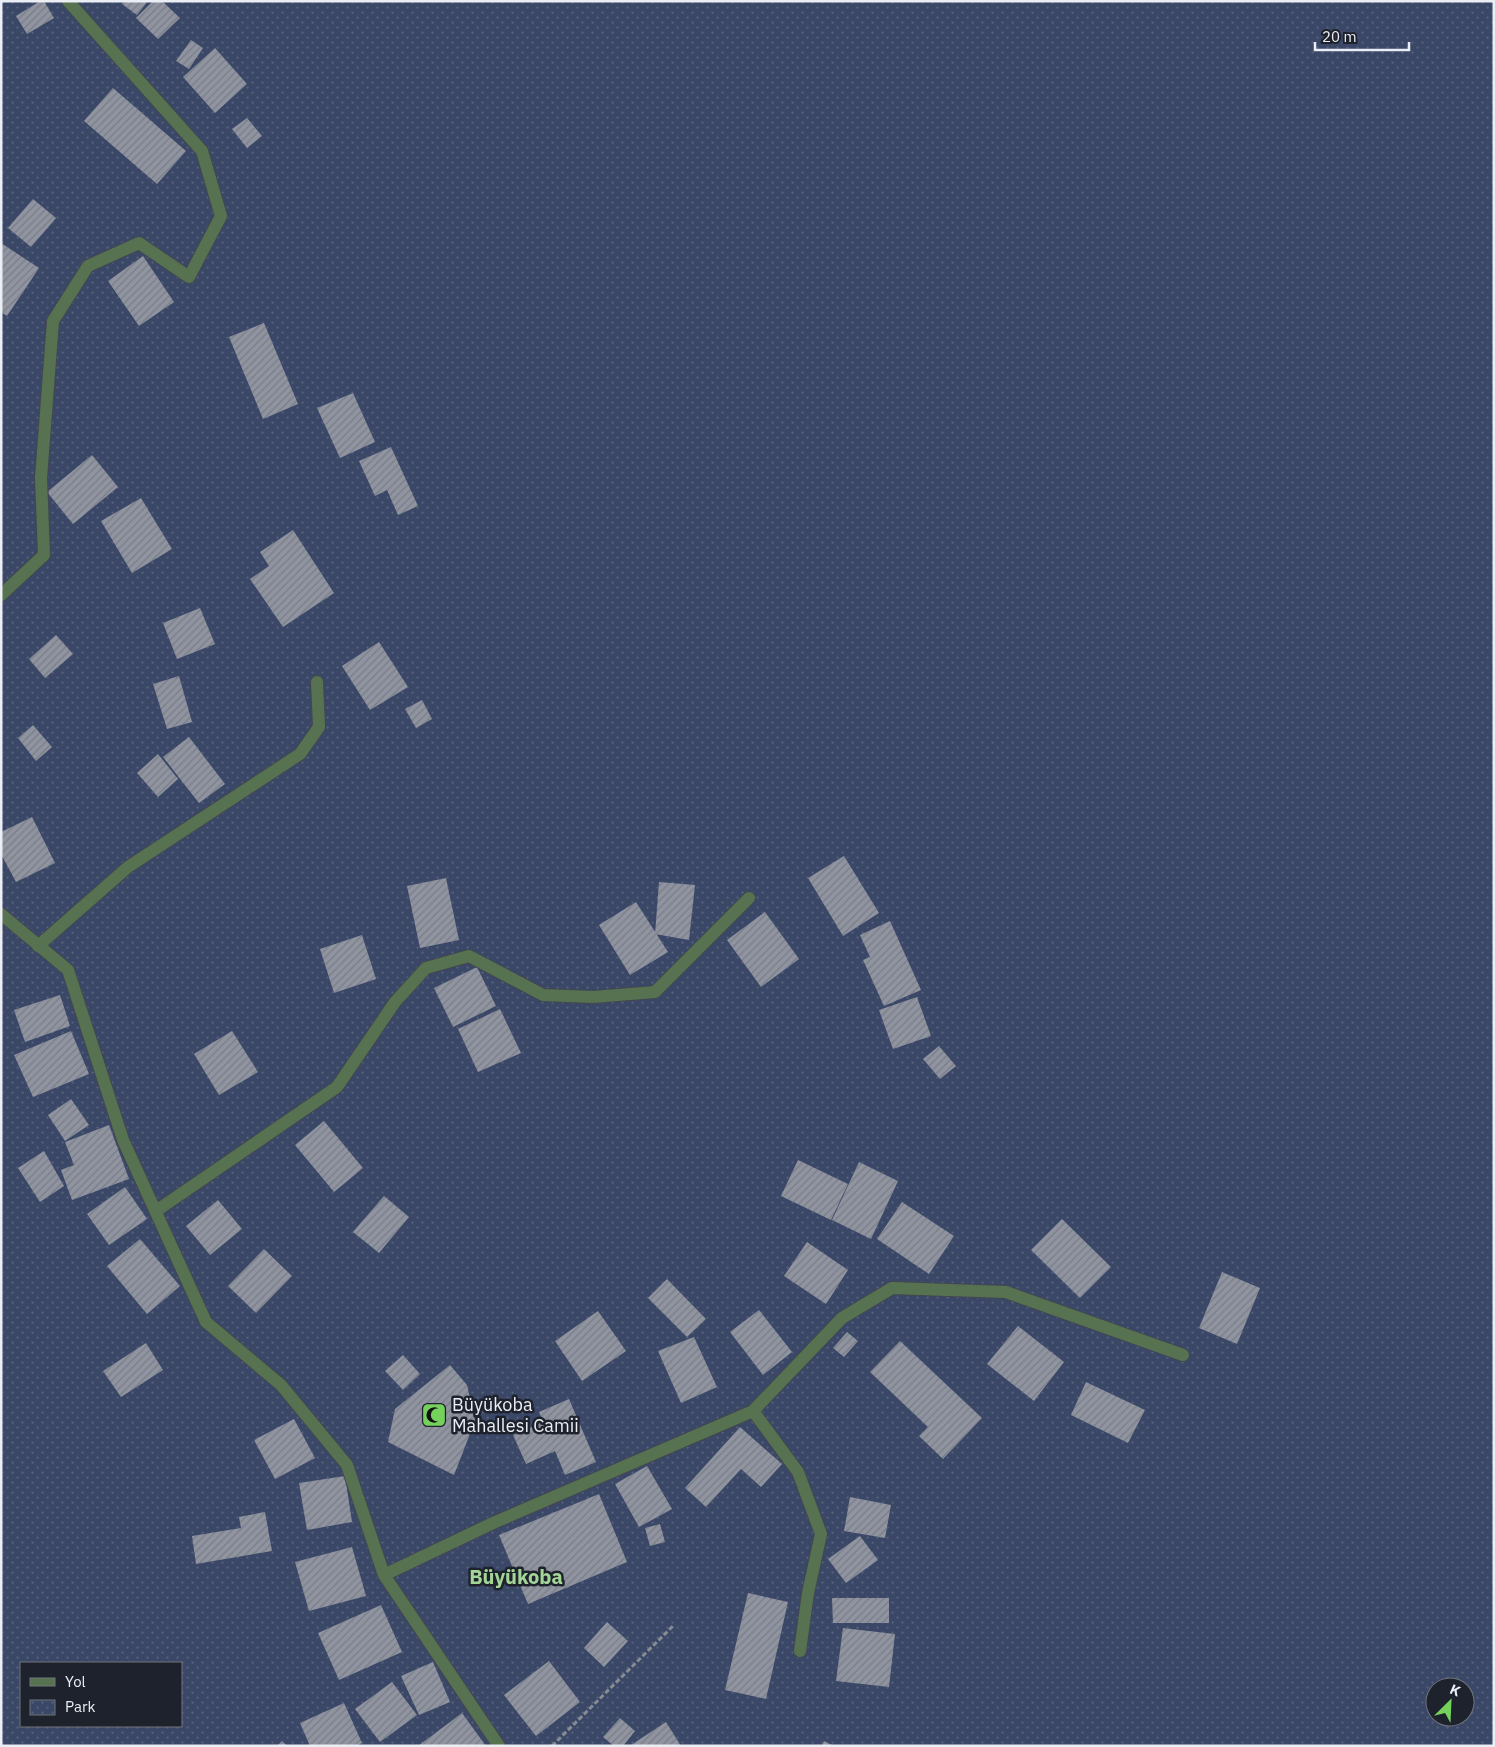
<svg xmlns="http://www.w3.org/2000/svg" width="1495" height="1747" viewBox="0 0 1495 1747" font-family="'IBM Plex Sans',sans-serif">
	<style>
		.park { fill: url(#park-dots); fill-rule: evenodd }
		.building { fill: url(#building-hatch) }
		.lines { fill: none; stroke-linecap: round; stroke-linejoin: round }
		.minor-casing { stroke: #434751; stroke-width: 14 }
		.path { stroke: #878b94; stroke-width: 3; stroke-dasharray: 5 2.5; stroke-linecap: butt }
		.minor { stroke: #567250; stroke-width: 12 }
		.labels { text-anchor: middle; stroke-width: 5; stroke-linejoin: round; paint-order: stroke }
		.poi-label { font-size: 18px; fill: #ebeef5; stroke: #1e222c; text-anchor: start }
		.quarter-label { font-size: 20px; font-weight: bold; fill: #a3d597; stroke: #1e222c }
	</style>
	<defs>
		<pattern id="park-dots" width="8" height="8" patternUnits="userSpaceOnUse" patternTransform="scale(1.25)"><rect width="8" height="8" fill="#3a4767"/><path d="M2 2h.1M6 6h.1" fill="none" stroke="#57627d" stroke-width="1.8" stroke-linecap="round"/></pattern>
		<pattern id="building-hatch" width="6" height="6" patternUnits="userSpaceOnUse" patternTransform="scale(1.25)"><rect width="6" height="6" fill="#8f94a0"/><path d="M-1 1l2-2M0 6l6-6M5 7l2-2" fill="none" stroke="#797d86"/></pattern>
	</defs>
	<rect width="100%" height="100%" fill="#282c36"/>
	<path class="park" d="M 1,1 L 1494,1 L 1494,1746 L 1,1746 ZM 21,1663 L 181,1663 L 181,1726 L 21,1726 ZM 1435,1687 L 1465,1687 L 1465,1717 L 1435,1717 Z"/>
	<path class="building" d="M 40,1 L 44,1 L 54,18 L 27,34 L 16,16 Z
		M 124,1 L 148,1 L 137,15 L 122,4 Z
		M 153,1 L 162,1 L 180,18 L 158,39 L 136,18 Z
		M 191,40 L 203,48 L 189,69 L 176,61 Z
		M 215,48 L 247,84 L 215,113 L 183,77 Z
		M 113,88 L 186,151 L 157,184 L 84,121 Z
		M 247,118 L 262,136 L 247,148 L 232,129 Z
		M 33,199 L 56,218 L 31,247 L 8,228 Z
		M 1,243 L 39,268 L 7,316 L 1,312 Z
		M 143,256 L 174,302 L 139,326 L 108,281 Z
		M 264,323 L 298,404 L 263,419 L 229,337 Z
		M 353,393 L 375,442 L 340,458 L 317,408 Z
		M 391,447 L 418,506 L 398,515 L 387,490 L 375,496 L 359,461 Z
		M 92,455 L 118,487 L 73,524 L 47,492 Z
		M 141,498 L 172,549 L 132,573 L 101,521 Z
		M 293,530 L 334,593 L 283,627 L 250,579 L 269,566 L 260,552 Z
		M 200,608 L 215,644 L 177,659 L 163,623 Z
		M 56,635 L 73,654 L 45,678 L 29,659 Z
		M 379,642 L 408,687 L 370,710 L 342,666 Z
		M 179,676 L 192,722 L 167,729 L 153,684 Z
		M 422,700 L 432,719 L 416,728 L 405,709 Z
		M 33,725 L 52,747 L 36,761 L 18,738 Z
		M 189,737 L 225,784 L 199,803 L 163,757 Z
		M 158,754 L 178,779 L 158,797 L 137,773 Z
		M 32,817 L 55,863 L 16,882 L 1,854 L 1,832 Z
		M 844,856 L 879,913 L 843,936 L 808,878 Z
		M 446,878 L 459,940 L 420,948 L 407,886 Z
		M 659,882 L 695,885 L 689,940 L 655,934 Z
		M 636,902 L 668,952 L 630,975 L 599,925 Z
		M 765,912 L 799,959 L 761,987 L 727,940 Z
		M 890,921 L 921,990 L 884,1006 L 863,960 L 870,957 L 860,935 Z
		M 362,935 L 376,979 L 334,993 L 320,949 Z
		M 477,967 L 496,1006 L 453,1027 L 434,988 Z
		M 60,995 L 70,1026 L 25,1042 L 14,1010 Z
		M 917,997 L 931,1036 L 893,1049 L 879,1010 Z
		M 500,1009 L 521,1053 L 478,1072 L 458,1029 Z
		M 71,1031 L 89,1074 L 33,1097 L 14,1055 Z
		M 232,1031 L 258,1072 L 219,1095 L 194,1054 Z
		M 939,1046 L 956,1066 L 940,1079 L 923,1059 Z
		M 71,1099 L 89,1125 L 65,1141 L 48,1115 Z
		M 324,1121 L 363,1168 L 334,1192 L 295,1145 Z
		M 109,1125 L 129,1179 L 72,1200 L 61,1170 L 74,1165 L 65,1142 Z
		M 44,1151 L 64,1186 L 40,1202 L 18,1168 Z
		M 798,1160 L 848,1184 L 831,1220 L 781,1196 Z
		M 859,1162 L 898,1181 L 871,1239 L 832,1220 Z
		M 125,1187 L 147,1219 L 109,1245 L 87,1214 Z
		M 384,1196 L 409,1217 L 379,1253 L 353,1232 Z
		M 218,1200 L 242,1229 L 210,1255 L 186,1226 Z
		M 902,1202 L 954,1236 L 929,1274 L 877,1239 Z
		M 1062,1219 L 1111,1267 L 1080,1298 L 1031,1250 Z
		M 140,1239 L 180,1286 L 147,1314 L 107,1266 Z
		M 807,1242 L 848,1270 L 826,1304 L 784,1276 Z
		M 264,1249 L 292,1276 L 256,1313 L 228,1286 Z
		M 1222,1272 L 1260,1288 L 1237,1344 L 1199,1328 Z
		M 667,1279 L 706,1319 L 687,1337 L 648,1298 Z
		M 759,1310 L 792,1352 L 763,1375 L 730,1332 Z
		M 598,1311 L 626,1351 L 582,1381 L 555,1341 Z
		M 1018,1326 L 1064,1362 L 1034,1401 L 987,1364 Z
		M 847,1332 L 858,1341 L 844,1357 L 833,1348 Z
		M 694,1337 L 717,1387 L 681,1403 L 658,1351 Z
		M 900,1341 L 982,1418 L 943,1459 L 919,1436 L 928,1427 L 870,1372 Z
		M 146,1343 L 163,1370 L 121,1397 L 103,1371 Z
		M 403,1355 L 420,1374 L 403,1390 L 385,1371 Z
		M 450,1365 L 467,1385 L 475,1421 L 454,1475 L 388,1442 L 395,1409 Z
		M 1086,1382 L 1145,1410 L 1128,1443 L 1071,1415 Z
		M 569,1399 L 596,1462 L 565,1475 L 555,1451 L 526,1464 L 513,1435 L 543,1422 L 539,1412 Z
		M 294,1419 L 315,1458 L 275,1479 L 254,1440 Z
		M 740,1427 L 782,1464 L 761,1487 L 741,1469 L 706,1507 L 685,1488 Z
		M 647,1466 L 672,1509 L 639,1527 L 615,1484 Z
		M 345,1476 L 352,1522 L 307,1530 L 299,1483 Z
		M 599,1494 L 627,1562 L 528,1604 L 499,1535 Z
		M 850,1497 L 891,1505 L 885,1538 L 844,1531 Z
		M 265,1512 L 272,1551 L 196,1564 L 192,1536 L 241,1528 L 239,1517 Z
		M 660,1524 L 665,1542 L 650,1546 L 645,1528 Z
		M 860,1536 L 878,1560 L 846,1583 L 828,1559 Z
		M 352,1547 L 366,1596 L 309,1611 L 295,1562 Z
		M 748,1593 L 788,1602 L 766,1699 L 725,1690 Z
		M 832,1598 L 889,1598 L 889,1623 L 833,1623 Z
		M 381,1605 L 402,1652 L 339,1680 L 318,1633 Z
		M 607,1622 L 628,1641 L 604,1667 L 584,1648 Z
		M 843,1628 L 895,1634 L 889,1687 L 836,1681 Z
		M 549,1661 L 580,1702 L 536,1736 L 504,1695 Z
		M 433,1662 L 450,1702 L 419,1715 L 401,1676 Z
		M 392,1682 L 417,1715 L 380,1742 L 355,1709 Z
		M 344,1703 L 362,1743 L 356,1746 L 310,1746 L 300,1723 Z
		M 462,1713 L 486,1746 L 418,1746 Z
		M 620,1718 L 635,1731 L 623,1746 L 614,1746 L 603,1737 Z
		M 666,1722 L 681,1746 L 632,1746 L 631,1745 Z
		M 282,1741 L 287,1746 L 277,1746 Z
		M 824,1741 L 834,1746 L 822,1746 Z"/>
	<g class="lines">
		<defs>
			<path id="minor" d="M 1,595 L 44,555 L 41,478 L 53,321 L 88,266 L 139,243 L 189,277 L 221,216 L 202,151 L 68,1
				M 1,914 L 68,970 L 123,1140 L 206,1322 L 281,1385 L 347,1465 L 384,1575 L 499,1746
				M 38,946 L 128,867 L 300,754 L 319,727 L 317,682
				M 156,1211 L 337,1087 L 395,1002 L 426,968 L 469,956 L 543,995 L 593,997 L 655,992 L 749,898
				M 753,1411 L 798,1472 L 821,1534 L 808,1593 L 800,1651
				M 384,1575 L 493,1523 L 753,1411 L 842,1318 L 892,1288 L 1006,1292 L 1183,1355"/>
		</defs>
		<use href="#minor" class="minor-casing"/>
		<path class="path" d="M 552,1746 L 674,1625"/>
		<use href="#minor" class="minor"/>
	</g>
	<defs>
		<symbol id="mosque-square" viewBox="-11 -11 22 22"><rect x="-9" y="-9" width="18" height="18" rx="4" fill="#74d25c" stroke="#1e222c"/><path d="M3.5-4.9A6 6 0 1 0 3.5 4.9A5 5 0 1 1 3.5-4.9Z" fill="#111"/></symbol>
	</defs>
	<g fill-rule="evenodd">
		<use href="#mosque-square" x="420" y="1401" width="28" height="28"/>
	</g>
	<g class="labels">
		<g class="poi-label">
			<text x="452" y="1411">Büyükoba<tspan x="452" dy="21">Mahallesi Camii</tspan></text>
		</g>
		<g class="quarter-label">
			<text x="516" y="1584">Büyükoba</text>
		</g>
	</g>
	<rect width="1495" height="1747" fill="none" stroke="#ebeef5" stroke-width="5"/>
	<rect x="20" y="1662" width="162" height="65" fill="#1e222c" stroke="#70747c"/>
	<rect x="30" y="1678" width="25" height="8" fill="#567250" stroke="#70747c"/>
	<text x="65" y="1687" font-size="15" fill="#ebeef5">Yol</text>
	<rect x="30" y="1700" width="25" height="15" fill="url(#park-dots)" stroke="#70747c"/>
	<text x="65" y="1712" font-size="15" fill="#ebeef5">Park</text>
	<g transform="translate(1450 1702) rotate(24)"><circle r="24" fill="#1e222c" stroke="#70747c"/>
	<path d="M0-4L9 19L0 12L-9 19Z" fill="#74d25c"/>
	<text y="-8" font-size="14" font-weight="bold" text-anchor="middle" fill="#ebeef5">K</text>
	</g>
	<path d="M1315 42v8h94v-8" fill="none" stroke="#ebeef5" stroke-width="2.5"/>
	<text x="1322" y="42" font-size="15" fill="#ebeef5" stroke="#1e222c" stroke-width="4" paint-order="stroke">20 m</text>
</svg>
